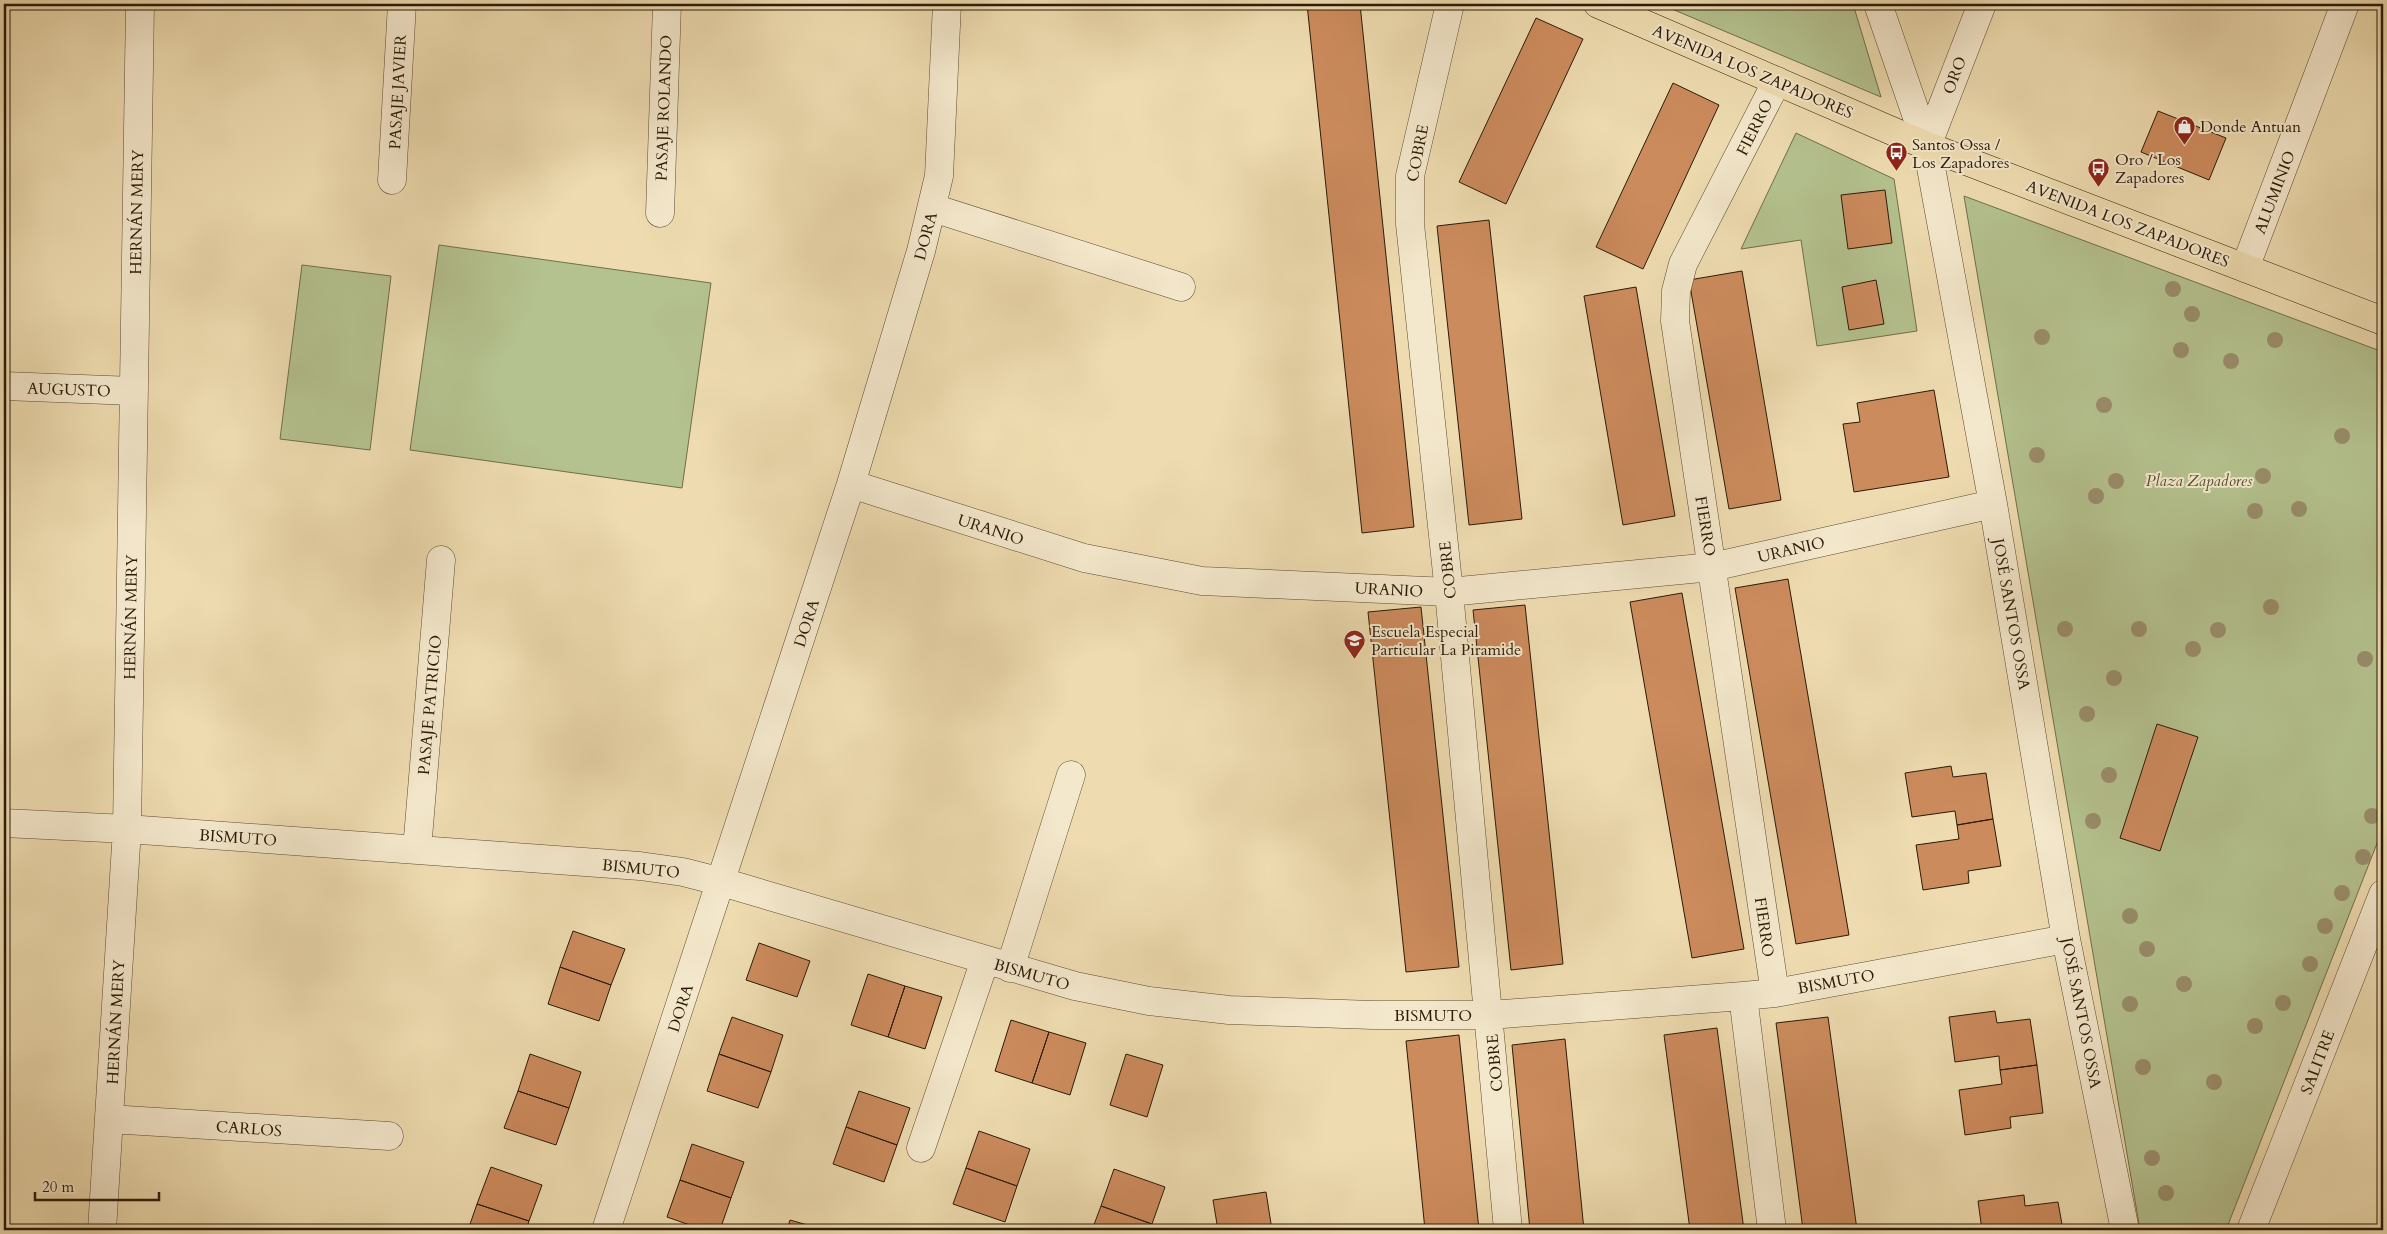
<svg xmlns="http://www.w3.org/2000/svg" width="2387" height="1234" viewBox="0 0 2387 1234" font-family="Cardo,serif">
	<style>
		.green { fill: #b4c28f; stroke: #706e4b }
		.building { fill: #cc8b5d; stroke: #2b1a07 }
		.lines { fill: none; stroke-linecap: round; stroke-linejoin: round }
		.minor-casing { stroke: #5c4a31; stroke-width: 29 }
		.major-casing { stroke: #2b1a07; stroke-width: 29 }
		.minor { stroke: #f4e8cc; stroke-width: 28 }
		.major { stroke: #eedcb0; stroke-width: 28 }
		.tree { fill: #998d6a }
		.labels { text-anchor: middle; stroke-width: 4; stroke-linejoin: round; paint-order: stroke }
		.street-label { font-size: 16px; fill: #2b1a07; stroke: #f4e8cc }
		.poi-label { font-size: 16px; fill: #2b1a07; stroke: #f4e8cc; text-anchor: start }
		.park-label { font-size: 16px; font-style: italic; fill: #544c30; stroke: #f4e8cc }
	</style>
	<rect width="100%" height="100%" fill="#eedcb0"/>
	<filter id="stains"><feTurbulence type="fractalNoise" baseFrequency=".004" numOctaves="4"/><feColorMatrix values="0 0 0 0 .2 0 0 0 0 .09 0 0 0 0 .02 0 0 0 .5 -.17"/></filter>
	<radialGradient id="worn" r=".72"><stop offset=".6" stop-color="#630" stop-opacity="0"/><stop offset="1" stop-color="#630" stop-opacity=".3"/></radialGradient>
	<path class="green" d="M 1660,4 L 1853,4 L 1881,97 Z
		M 1796,133 L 1894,179 L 1917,331 L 1817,346 L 1801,240 L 1741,249 Z
		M 1964,196 L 2383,352 L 2383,828 L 2226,1230 L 2140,1230 Z
		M 439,245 L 711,283 L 682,488 L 410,450 Z
		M 302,265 L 391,276 L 370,450 L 280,439 Z"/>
	<path class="building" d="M 1307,4 L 1360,4 L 1414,527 L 1362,533 Z
		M 1536,18 L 1583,39 L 1506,204 L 1459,182 Z
		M 1673,83 L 1719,105 L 1643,269 L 1596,247 Z
		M 2158,111 L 2226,138 L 2209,180 L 2141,152 Z
		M 1885,190 L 1892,243 L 1848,249 L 1841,195 Z
		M 1489,220 L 1522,519 L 1469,525 L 1437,226 Z
		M 1742,271 L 1781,500 L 1729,509 L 1689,280 Z
		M 1876,280 L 1884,324 L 1849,330 L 1842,287 Z
		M 1636,287 L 1675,516 L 1623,525 L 1584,296 Z
		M 1934,390 L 1949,477 L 1854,492 L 1843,424 L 1860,422 L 1857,403 Z
		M 1788,579 L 1849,935 L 1796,944 L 1735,588 Z
		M 1682,593 L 1744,949 L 1692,958 L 1630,602 Z
		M 1525,605 L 1563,964 L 1511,970 L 1473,610 Z
		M 1421,607 L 1459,967 L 1406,972 L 1368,612 Z
		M 2157,724 L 2198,737 L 2160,851 L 2120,838 Z
		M 1951,766 L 1953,777 L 1986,773 L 1993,819 L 1957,825 L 1955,811 L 1912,817 L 1905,773 Z
		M 1993,819 L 2001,866 L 1968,871 L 1969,883 L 1923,890 L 1916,845 L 1959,839 L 1957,825 Z
		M 573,931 L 625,949 L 611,985 L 560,967 Z
		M 759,943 L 810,961 L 797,997 L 746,980 Z
		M 560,967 L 611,985 L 599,1021 L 548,1004 Z
		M 868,974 L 905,986 L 888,1037 L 851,1025 Z
		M 905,986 L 942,997 L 925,1049 L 888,1037 Z
		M 1995,1011 L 1997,1023 L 2030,1019 L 2037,1065 L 2000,1070 L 1999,1056 L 1955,1062 L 1949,1017 Z
		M 732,1017 L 783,1035 L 771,1072 L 719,1054 Z
		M 1828,1017 L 1857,1230 L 1803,1230 L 1776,1023 Z
		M 1011,1020 L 1049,1032 L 1032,1083 L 995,1071 Z
		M 1717,1028 L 1744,1230 L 1690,1230 L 1664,1035 Z
		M 1049,1032 L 1086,1043 L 1070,1095 L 1032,1083 Z
		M 1459,1035 L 1479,1230 L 1425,1230 L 1406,1041 Z
		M 1565,1039 L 1584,1230 L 1530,1230 L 1512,1045 Z
		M 530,1054 L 581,1072 L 569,1108 L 518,1091 Z
		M 719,1054 L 771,1072 L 758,1108 L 707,1091 Z
		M 1126,1054 L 1163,1065 L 1147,1117 L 1110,1105 Z
		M 2037,1065 L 2043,1113 L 2010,1117 L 2011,1128 L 1965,1135 L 1959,1090 L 2002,1084 L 2000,1070 Z
		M 518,1091 L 569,1108 L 556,1145 L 504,1128 Z
		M 859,1091 L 910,1108 L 897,1145 L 846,1127 Z
		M 846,1127 L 897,1145 L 884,1182 L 833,1164 Z
		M 979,1131 L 1030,1149 L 1017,1186 L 966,1168 Z
		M 692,1144 L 744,1162 L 731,1198 L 680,1180 Z
		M 491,1167 L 542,1185 L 529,1221 L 477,1204 Z
		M 966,1168 L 1017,1186 L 1005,1222 L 953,1204 Z
		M 1114,1169 L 1165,1187 L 1152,1224 L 1101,1206 Z
		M 680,1180 L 731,1198 L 720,1230 L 704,1230 L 667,1217 Z
		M 1266,1192 L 1272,1230 L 1218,1230 L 1213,1200 Z
		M 2024,1195 L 2025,1206 L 2058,1202 L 2063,1230 L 1982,1230 L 1978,1201 Z
		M 477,1204 L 529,1221 L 526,1230 L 468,1230 Z
		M 1101,1206 L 1152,1224 L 1150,1230 L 1092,1230 Z
		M 790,1220 L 825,1230 L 787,1230 Z"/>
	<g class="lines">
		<defs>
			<path id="minor" d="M 1450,4 L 1410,176 L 1410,224 L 1449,592 L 1508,1230
				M 1878,4 L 1927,146 L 1993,504 L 2066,939 L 2125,1230
				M 1927,146 L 1982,4
				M 392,180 L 402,4
				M 933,208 L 1181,287
				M 660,213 L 667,4
				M 2245,268 L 2345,4
				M 4,386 L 134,391
				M 851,484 L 1084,558 L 1202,581 L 1449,592 L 1712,567 L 1993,504
				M 4,823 L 127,829 L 640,866 L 683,872 L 722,882 L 1075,986 L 1149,1001 L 1229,1010 L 1373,1015 L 1490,1015 L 1743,996 L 1775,993 L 2066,939
				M 417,850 L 441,560
				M 1010,968 L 1071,775
				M 1775,993 L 1675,321 L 1676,291 L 1683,264 L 1777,81
				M 1743,996 L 1772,1230
				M 109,1119 L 389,1136
				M 921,1148 L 985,960
				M 102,1230 L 127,829 L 140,4
				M 606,1230 L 851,484 L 921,251 L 939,176 L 947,4
				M 2251,1230 L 2383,894"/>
			<path id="major" d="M 1598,4 L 1927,146 L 2383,321"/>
		</defs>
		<use href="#minor" class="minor-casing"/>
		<use href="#major" class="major-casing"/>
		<use href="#minor" class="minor"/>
		<use href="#major" class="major"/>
	</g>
	<g class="tree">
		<circle cx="2173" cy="289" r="8"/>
		<circle cx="2192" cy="314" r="8"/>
		<circle cx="2042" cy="337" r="8"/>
		<circle cx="2275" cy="340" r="8"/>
		<circle cx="2181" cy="350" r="8"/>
		<circle cx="2231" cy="361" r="8"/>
		<circle cx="2104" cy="405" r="8"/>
		<circle cx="2342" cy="436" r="8"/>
		<circle cx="2037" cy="455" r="8"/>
		<circle cx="2263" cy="476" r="8"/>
		<circle cx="2116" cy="481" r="8"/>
		<circle cx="2096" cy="496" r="8"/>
		<circle cx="2299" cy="509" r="8"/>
		<circle cx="2255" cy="511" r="8"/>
		<circle cx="2271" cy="607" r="8"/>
		<circle cx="2065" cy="629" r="8"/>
		<circle cx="2139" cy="629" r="8"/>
		<circle cx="2218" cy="630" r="8"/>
		<circle cx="2193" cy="649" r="8"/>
		<circle cx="2365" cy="659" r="8"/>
		<circle cx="2114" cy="678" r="8"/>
		<circle cx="2087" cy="714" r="8"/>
		<circle cx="2109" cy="775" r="8"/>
		<circle cx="2372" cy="816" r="8"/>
		<circle cx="2093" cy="821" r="8"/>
		<circle cx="2363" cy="857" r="8"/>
		<circle cx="2342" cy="893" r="8"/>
		<circle cx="2130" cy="916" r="8"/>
		<circle cx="2325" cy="926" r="8"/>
		<circle cx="2147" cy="949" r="8"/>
		<circle cx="2310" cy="964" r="8"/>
		<circle cx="2184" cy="984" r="8"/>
		<circle cx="2283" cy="1003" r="8"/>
		<circle cx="2130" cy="1004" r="8"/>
		<circle cx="2255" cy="1026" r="8"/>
		<circle cx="2143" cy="1067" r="8"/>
		<circle cx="2214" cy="1082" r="8"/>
		<circle cx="2152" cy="1158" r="8"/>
		<circle cx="2166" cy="1193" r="8"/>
	</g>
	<defs>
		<symbol id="shop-pin" viewBox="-11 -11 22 30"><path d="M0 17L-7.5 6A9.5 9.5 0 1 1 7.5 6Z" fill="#8f2418" stroke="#f4e8cc"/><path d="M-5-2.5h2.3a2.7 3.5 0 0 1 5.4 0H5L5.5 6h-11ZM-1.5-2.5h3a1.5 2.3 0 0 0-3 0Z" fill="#fff"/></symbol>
		<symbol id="bus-pin" viewBox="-11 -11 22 30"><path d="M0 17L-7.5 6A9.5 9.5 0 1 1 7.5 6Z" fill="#8f2418" stroke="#f4e8cc"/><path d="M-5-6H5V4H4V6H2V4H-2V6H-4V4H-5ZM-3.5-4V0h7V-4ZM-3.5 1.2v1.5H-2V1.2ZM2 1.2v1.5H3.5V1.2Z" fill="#fff"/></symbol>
		<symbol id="school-pin" viewBox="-11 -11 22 30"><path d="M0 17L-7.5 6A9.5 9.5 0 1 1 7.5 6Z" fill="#8f2418" stroke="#f4e8cc"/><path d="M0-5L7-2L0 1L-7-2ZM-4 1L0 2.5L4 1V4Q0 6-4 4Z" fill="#fff"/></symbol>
	</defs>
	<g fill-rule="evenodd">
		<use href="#shop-pin" x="2172" y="114" width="25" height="34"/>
		<use href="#bus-pin" x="1884" y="140" width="25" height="34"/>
		<use href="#bus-pin" x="2086" y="156" width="25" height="34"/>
		<use href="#school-pin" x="1342" y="628" width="25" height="34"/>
	</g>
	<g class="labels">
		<g class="street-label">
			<text transform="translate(1753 71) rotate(23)" y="6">AVENIDA LOS ZAPADORES</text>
			<text transform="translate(1954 75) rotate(-69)" y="6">ORO</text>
			<text transform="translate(397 92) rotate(-87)" y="6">PASAJE JAVIER</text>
			<text transform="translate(663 108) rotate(-88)" y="6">PASAJE ROLANDO</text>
			<text transform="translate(1754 127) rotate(-63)" y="6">FIERRO</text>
			<text transform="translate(1417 153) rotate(-79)" y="6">COBRE</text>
			<text transform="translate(2274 192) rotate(-69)" y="6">ALUMINIO</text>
			<text transform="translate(136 212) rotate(-89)" y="6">HERNÁN MERY</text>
			<text transform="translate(2128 223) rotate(21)" y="6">AVENIDA LOS ZAPADORES</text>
			<text transform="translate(925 236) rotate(-75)" y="6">DORA</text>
			<text transform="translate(69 389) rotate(2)" y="6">AUGUSTO</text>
			<text transform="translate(1706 526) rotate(81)" y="6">FIERRO</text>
			<text transform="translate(991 529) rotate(18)" y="6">URANIO</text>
			<text transform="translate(1791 549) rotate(-13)" y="6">URANIO</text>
			<text transform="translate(1447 570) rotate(-96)" y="6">COBRE</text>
			<text transform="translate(1389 589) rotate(3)" y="6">URANIO</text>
			<text transform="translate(2012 614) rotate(80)" y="6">JOSÉ SANTOS OSSA</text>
			<text transform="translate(130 617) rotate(-89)" y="6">HERNÁN MERY</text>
			<text transform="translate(806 623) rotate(-72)" y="6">DORA</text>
			<text transform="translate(429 705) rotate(-85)" y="6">PASAJE PATRICIO</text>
			<text transform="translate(238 837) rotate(4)" y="6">BISMUTO</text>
			<text transform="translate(641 868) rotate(6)" y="6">BISMUTO</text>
			<text transform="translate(1765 927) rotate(82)" y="6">FIERRO</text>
			<text transform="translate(1032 974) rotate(16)" y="6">BISMUTO</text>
			<text transform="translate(1836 981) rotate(-10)" y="6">BISMUTO</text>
			<text transform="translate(680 1008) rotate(-72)" y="6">DORA</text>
			<text transform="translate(2082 1013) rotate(79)" y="6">JOSÉ SANTOS OSSA</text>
			<text x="1433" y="1021">BISMUTO</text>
			<text transform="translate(115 1022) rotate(-87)" y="6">HERNÁN MERY</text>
			<text transform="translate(2317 1062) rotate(-69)" y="6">SALITRE</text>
			<text transform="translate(1494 1063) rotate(-95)" y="6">COBRE</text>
			<text transform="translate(249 1128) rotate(4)" y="6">CARLOS</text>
		</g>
		<g class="poi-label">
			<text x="2200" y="132">Donde Antuan</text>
			<text x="1912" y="150">Santos Ossa /<tspan x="1912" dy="18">Los Zapadores</tspan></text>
			<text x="2115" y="165">Oro / Los<tspan x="2115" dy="18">Zapadores</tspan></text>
			<text x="1371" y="637">Escuela Especial<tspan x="1371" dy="18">Particular La Piramide</tspan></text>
		</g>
		<g class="park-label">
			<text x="2199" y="486">Plaza Zapadores</text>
		</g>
	</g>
	<rect width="2387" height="1234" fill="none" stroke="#eedcb0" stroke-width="20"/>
	<rect x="5" y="5" width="2377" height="1224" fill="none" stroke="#2b1a07" stroke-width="2.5"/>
	<rect x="10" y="10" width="2367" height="1214" fill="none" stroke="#2b1a07"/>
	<path d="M35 1192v8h124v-8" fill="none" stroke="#2b1a07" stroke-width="2.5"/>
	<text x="42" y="1192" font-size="15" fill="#2b1a07" stroke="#f4e8cc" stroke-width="4" paint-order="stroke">20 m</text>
	<rect width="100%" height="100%" filter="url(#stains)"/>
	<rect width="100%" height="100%" fill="url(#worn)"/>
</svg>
